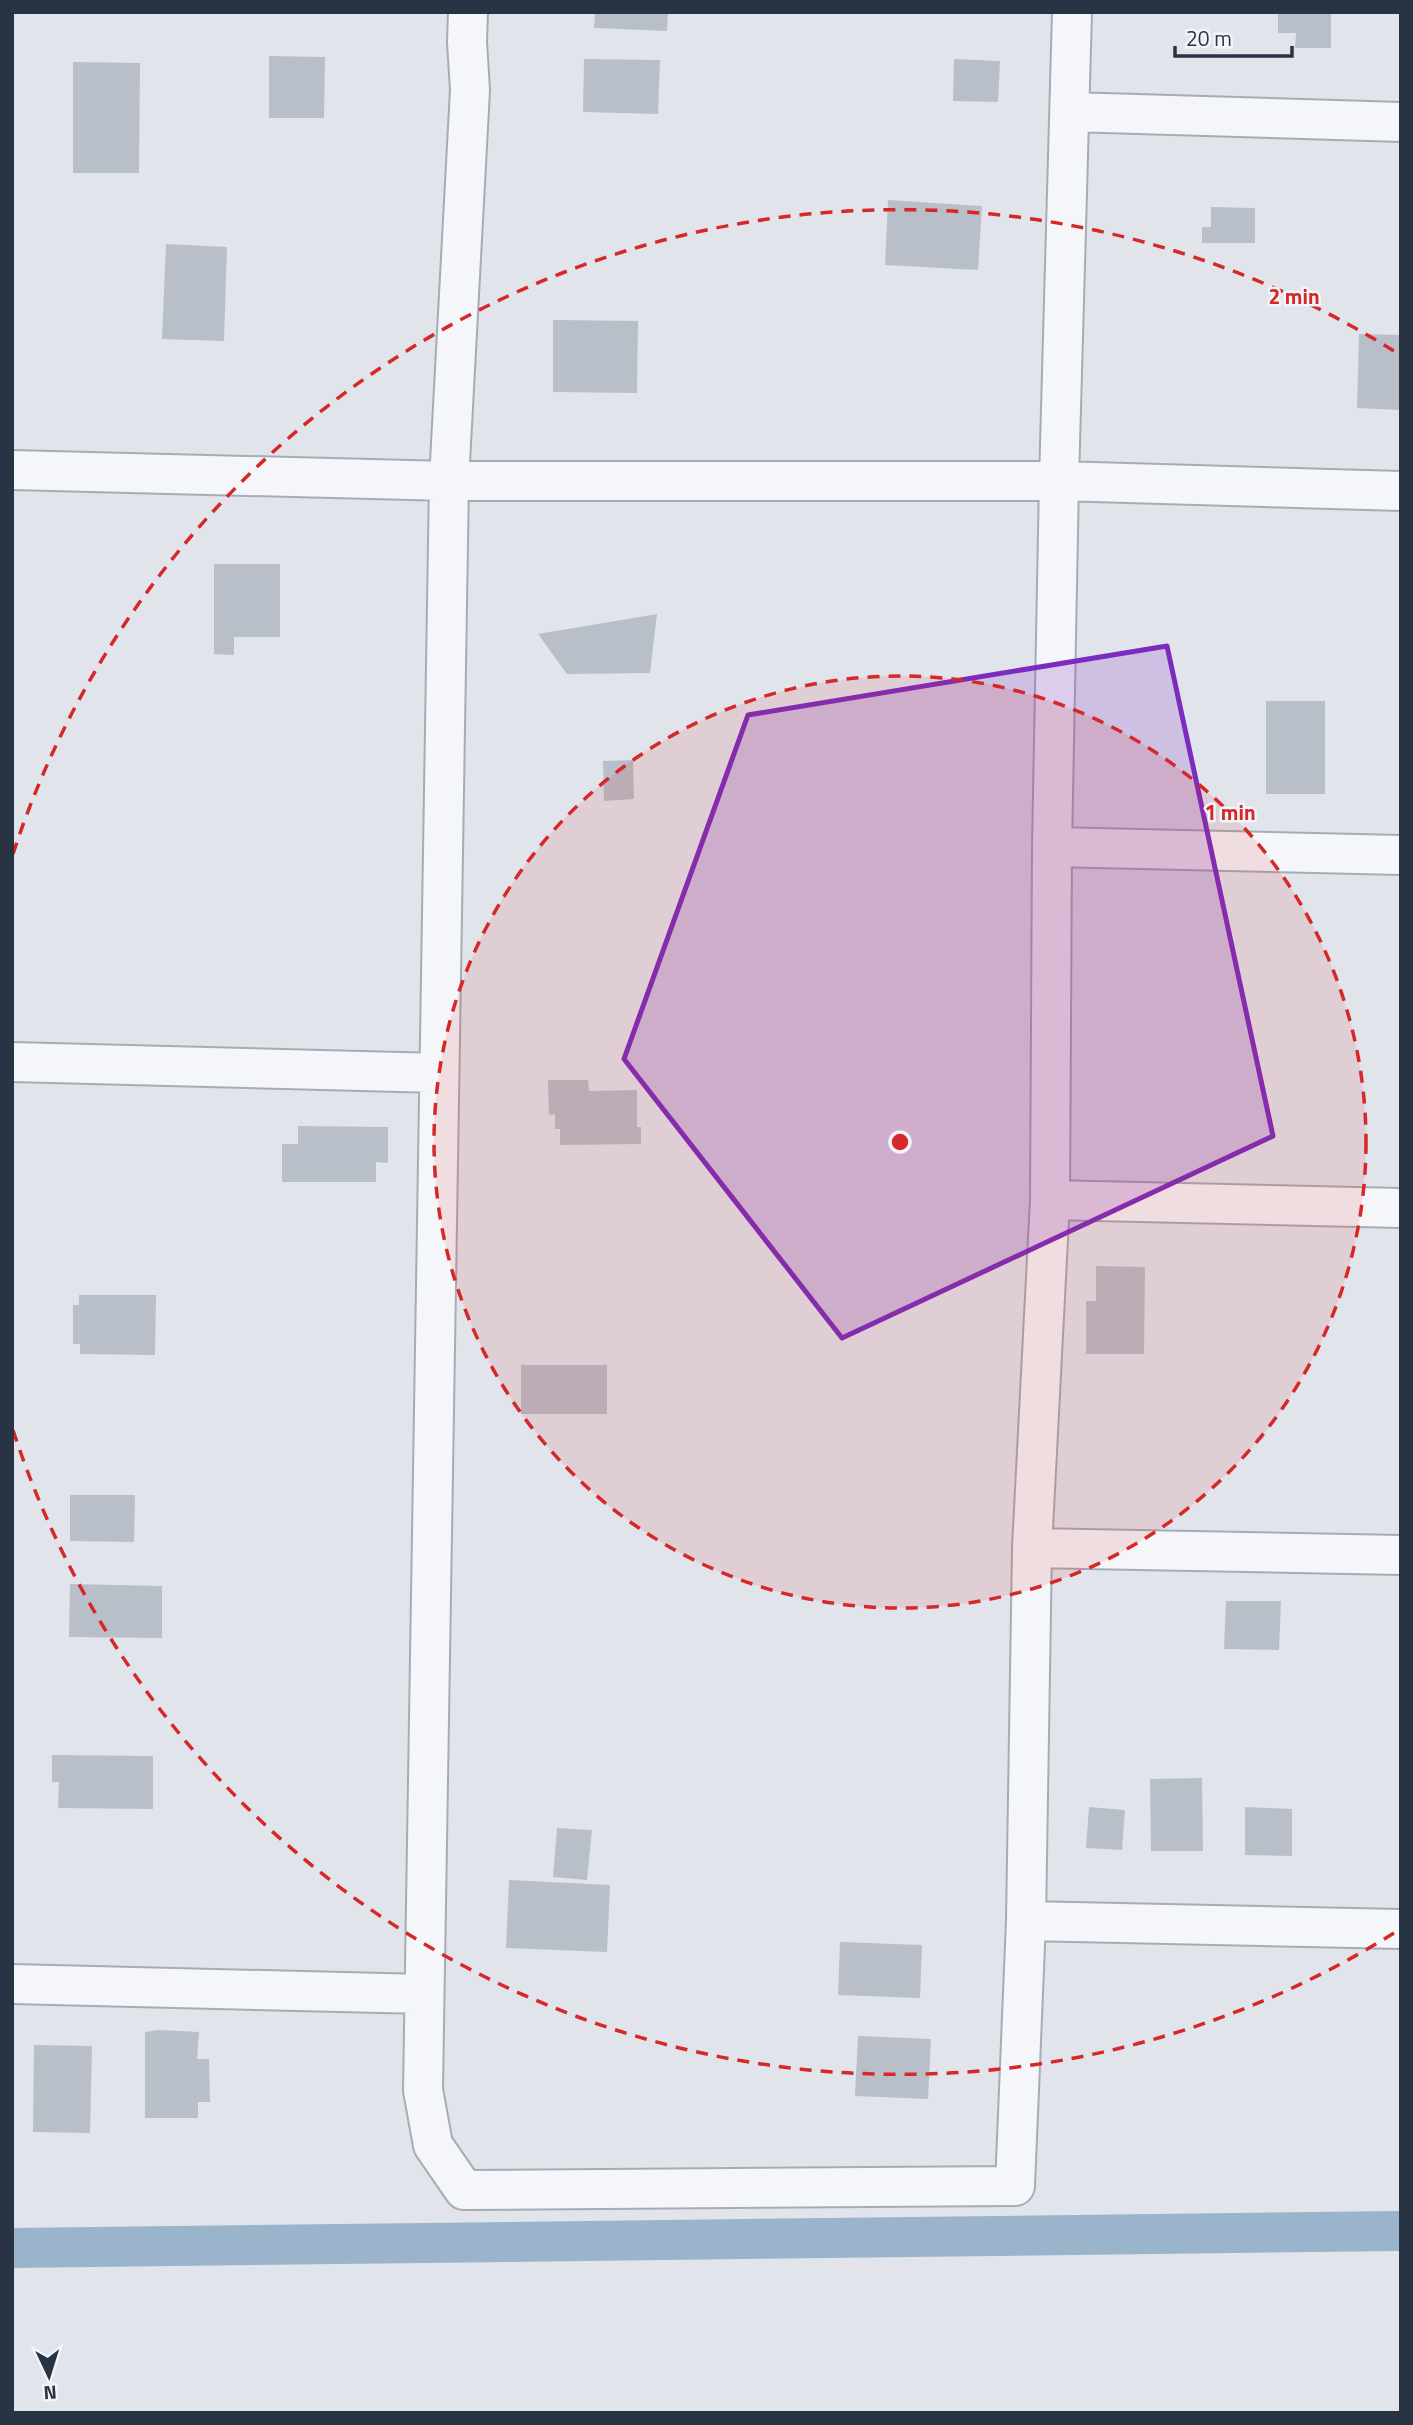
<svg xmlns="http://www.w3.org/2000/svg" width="1413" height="2425" viewBox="0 0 1413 2425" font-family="'Titillium Web',sans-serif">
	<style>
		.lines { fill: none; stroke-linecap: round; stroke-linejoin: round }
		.canal { stroke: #9ab4cc; stroke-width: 40 }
		.building { fill: #b8bfc9 }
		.minor-casing { stroke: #a6acb6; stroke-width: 42 }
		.minor { stroke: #f4f6f9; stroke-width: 38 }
		.marked { fill: #7b2cbf; fill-opacity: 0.2; stroke: #7b2cbf; stroke-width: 5; stroke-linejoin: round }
		.ring { fill: none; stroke: #d62828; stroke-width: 3.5; stroke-dasharray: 12 9 }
		.centre { fill: #d62828; stroke: #f1f4f8; stroke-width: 3.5 }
		.ring-label { font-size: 21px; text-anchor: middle; font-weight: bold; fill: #d62828; stroke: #f1f4f8; stroke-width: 5; stroke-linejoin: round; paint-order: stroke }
	</style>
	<rect width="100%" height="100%" fill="#e1e5eb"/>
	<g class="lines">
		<path class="canal" d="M 12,2248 L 1401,2231"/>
	</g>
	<path class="building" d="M 595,12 L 668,12 L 667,31 L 594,28 Z
		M 1278,12 L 1331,12 L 1331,48 L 1295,48 L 1296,33 L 1278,33 Z
		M 269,56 L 325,57 L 324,118 L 269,118 Z
		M 584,59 L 660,60 L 658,114 L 583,112 Z
		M 954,59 L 1000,61 L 998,102 L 953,101 Z
		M 73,62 L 140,63 L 139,173 L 73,173 Z
		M 888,200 L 982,206 L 978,270 L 885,265 Z
		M 1211,207 L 1255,208 L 1255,243 L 1202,243 L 1202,227 L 1211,227 Z
		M 166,244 L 227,247 L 224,341 L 162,339 Z
		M 553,320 L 638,321 L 637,393 L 553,392 Z
		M 1359,334 L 1401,335 L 1401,410 L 1357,408 Z
		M 214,564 L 280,564 L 280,637 L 234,637 L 234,655 L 214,654 Z
		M 657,614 L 650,673 L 567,674 L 538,634 Z
		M 1266,701 L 1325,701 L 1325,794 L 1266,794 Z
		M 633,760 L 634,799 L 604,801 L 603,761 Z
		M 548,1080 L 588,1080 L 589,1091 L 637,1090 L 637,1127 L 641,1127 L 641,1144 L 560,1145 L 560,1129 L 555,1129 L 555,1114 L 549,1115 Z
		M 298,1126 L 388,1127 L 388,1163 L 376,1162 L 376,1182 L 282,1182 L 282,1144 L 298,1144 Z
		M 1096,1266 L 1145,1267 L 1144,1354 L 1086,1354 L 1086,1301 L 1096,1301 Z
		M 79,1295 L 156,1295 L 155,1355 L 80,1354 L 80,1344 L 73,1344 L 73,1305 L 79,1305 Z
		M 521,1365 L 607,1365 L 607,1414 L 521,1414 Z
		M 70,1495 L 135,1495 L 134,1542 L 70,1541 Z
		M 70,1584 L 162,1586 L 162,1638 L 69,1637 Z
		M 1226,1601 L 1281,1601 L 1279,1650 L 1224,1649 Z
		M 52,1755 L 153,1756 L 153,1809 L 58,1808 L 59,1782 L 52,1782 Z
		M 1202,1778 L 1203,1851 L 1151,1851 L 1150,1779 Z
		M 1089,1807 L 1125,1810 L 1122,1850 L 1086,1848 Z
		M 1245,1807 L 1292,1809 L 1292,1856 L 1245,1855 Z
		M 557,1828 L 592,1830 L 587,1880 L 553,1877 Z
		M 509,1880 L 610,1885 L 607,1952 L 506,1948 Z
		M 840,1942 L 922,1945 L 920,1998 L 838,1995 Z
		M 159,2030 L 199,2032 L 197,2059 L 209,2059 L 210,2102 L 198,2102 L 198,2118 L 145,2118 L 145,2032 Z
		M 858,2036 L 931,2039 L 928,2099 L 855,2096 Z
		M 34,2045 L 92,2046 L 90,2133 L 33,2132 Z"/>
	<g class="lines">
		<defs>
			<path id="minor" d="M 468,12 L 467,42 L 470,90 L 449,481 L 423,2090 L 433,2145 L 464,2190 L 1015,2186 L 1026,1921 L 1032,1548 L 1050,1200 L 1052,847 L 1059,481 L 1072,12
				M 1070,112 L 1401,122
				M 12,470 L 449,481 L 1059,481 L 1401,491
				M 1052,847 L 1401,855
				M 12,1062 L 439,1073
				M 1050,1200 L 1401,1208
				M 1032,1548 L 1401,1555
				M 1026,1921 L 1401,1929
				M 12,1984 L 424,1994"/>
		</defs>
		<use href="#minor" class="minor-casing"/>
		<use href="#minor" class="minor"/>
	</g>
	<path class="marked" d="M 1167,646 L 1273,1136 L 842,1338 L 624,1059 L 748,715 Z"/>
	<circle cx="900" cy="1142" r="466" fill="#d62828" fill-opacity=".12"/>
	<g class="ring">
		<circle cx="900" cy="1142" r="466"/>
		<path d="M1394 1933A933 933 0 0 1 13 1430M13 854A933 933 0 0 1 1394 351"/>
	</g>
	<circle cx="900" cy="1142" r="10" class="centre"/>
	<g class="ring-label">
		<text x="1294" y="304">2 min</text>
		<text x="1230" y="820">1 min</text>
	</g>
	<rect width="1413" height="2425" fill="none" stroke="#283344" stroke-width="28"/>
	<g transform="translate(49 2376) rotate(176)" stroke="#f1f4f8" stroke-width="5" paint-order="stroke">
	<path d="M0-5L12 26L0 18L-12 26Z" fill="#283344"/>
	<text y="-10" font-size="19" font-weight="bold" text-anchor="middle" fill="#283344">N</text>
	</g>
	<path d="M1175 46v10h117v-10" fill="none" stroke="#283344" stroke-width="3.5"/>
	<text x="1186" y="46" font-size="21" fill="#283344" stroke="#f1f4f8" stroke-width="5" paint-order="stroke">20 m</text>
</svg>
